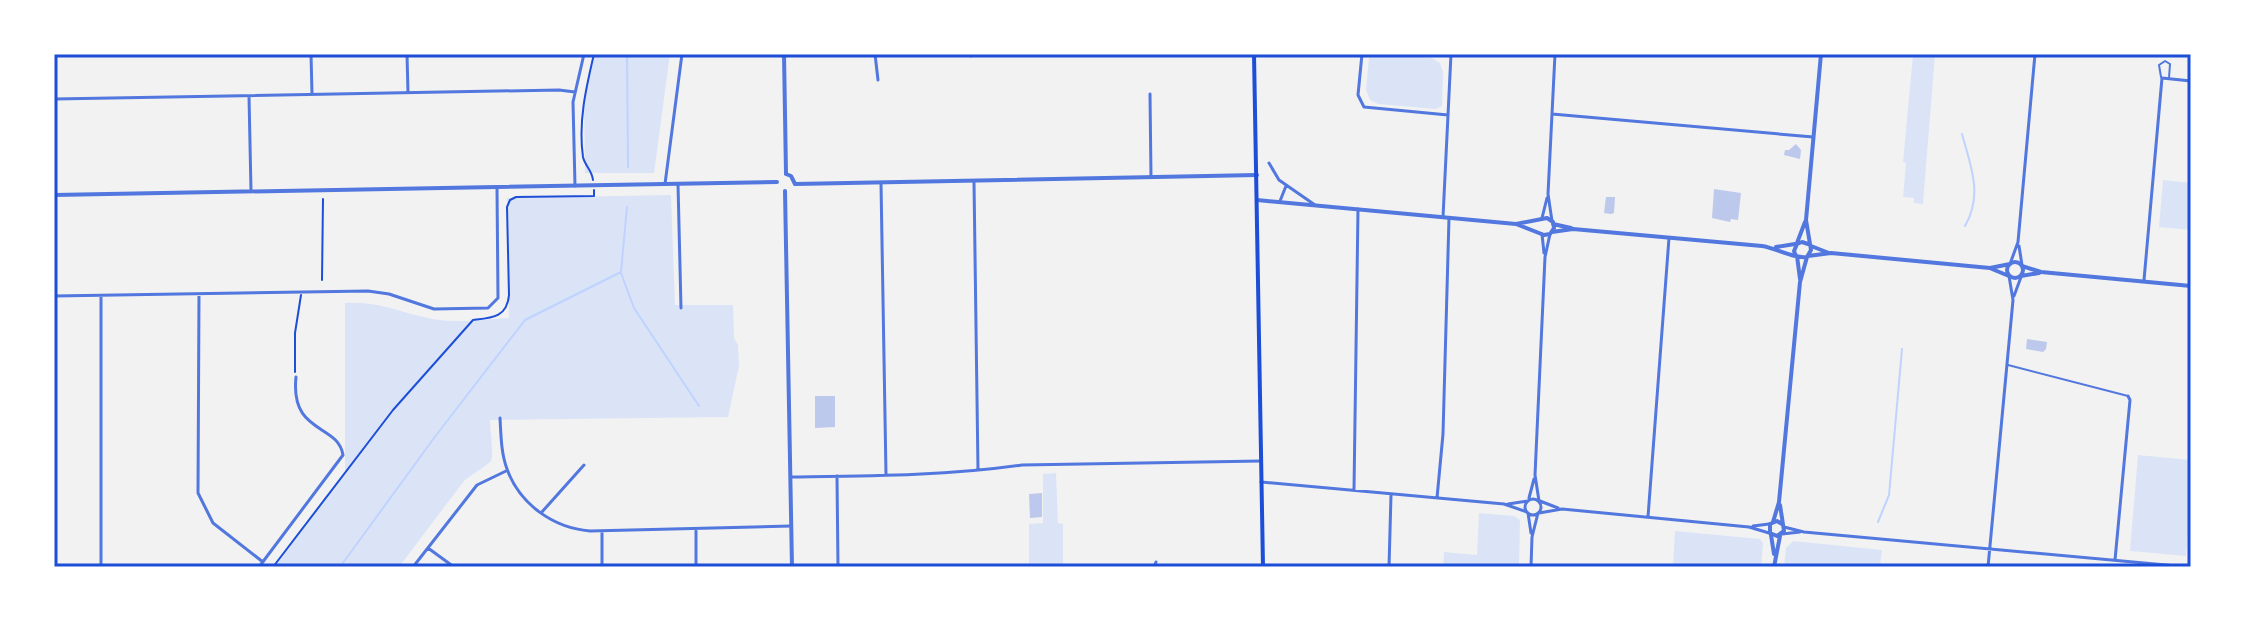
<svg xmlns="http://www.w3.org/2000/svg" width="2245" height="621" viewBox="0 0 2245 621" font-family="'IBM Plex Sans',sans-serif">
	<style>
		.green { fill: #dbe4f7 }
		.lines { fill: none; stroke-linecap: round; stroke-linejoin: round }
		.stream { stroke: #bfd3fe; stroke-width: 2 }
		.building { fill: #bdc9ec }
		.path { stroke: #1d4ed8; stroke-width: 2 }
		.service { stroke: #5277de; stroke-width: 2 }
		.minor { stroke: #5277de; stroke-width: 3 }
		.tertiary { stroke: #5277de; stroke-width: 4 }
		.secondary { stroke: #1d4ed8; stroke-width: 4 }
		.neatline { fill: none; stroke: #1d4ed8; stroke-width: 3 }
	</style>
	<rect width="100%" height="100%" fill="#f2f2f2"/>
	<path class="green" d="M 595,54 L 670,54 L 654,173 L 585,173 L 584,101 Z
		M 1372,54 L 1432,58 L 1440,63 L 1443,72 L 1442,106 L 1436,109 L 1378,104 L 1370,100 L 1366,90 L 1369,58 Z
		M 1913,54 L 1935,54 L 1923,204 L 1914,203 L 1914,198 L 1903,197 L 1906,163 L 1903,162 Z
		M 2163,180 L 2191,183 L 2191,230 L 2159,227 Z
		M 671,195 L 675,305 L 733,305 L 734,338 L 738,345 L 739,366 L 728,417 L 490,420 C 490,429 494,455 491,461 C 489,464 470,476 464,481 L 399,567 L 273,567 L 345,471 L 345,303 C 383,301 404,315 439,320 C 462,323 486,319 509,318 L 507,198 Z
		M 2138,455 L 2191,460 L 2191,501 L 2186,556 L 2130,551 Z
		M 1056,473 L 1058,523 L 1063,524 L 1063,564 L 1029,564 L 1029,524 L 1043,523 L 1043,474 Z
		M 1479,513 L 1514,516 L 1520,520 L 1519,567 L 1443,567 L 1444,552 L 1477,555 Z
		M 1675,531 L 1760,539 L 1763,543 L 1761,567 L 1673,567 Z
		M 1793,541 L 1882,550 L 1880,567 L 1784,567 L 1786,548 Z"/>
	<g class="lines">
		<path class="stream" d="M 627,54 L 628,167
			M 1962,134 C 1971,167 1983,195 1965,226
			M 621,273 L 634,308 L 699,406
			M 1878,522 L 1889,495 L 1902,349
			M 340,567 L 434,438 L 525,320 L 621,272 L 627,207"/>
	</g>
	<path class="building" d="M 1796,144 L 1801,150 L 1800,159 L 1784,155 L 1785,150 L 1789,150 Z
		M 1714,189 L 1741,193 L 1738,220 L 1731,219 L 1730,222 L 1712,218 Z
		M 1606,197 L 1615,197 L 1614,213 L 1611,214 L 1604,213 Z
		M 2027,339 L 2047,342 L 2046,349 L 2043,352 L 2026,349 Z
		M 815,396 L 835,396 L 835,427 L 815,428 Z
		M 1042,493 L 1042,517 L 1030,518 L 1029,494 Z"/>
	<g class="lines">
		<path class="path" d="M 593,180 C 592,170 585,166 583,157 C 578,122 586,88 594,54
			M 322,280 L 323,199
			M 295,372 L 295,333 L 301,295
			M 273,567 L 393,410 L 473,320 C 491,318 507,318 509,295 L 507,207 L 510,200 L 516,197 L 594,196 L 594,190"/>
		<path class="service" d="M 2161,77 L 2159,65 L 2165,61 L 2170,64 L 2169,78
			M 2008,365 L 2128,396"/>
		<path class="minor" d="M 311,54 L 312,94
			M 407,54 L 408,93
			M 875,54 L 878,80
			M 971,54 L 971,56
			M 1362,54 L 1358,95 L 1364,107 L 1448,115
			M 1150,94 L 1151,177
			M 249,96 L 251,191
			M 54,99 L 559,90 L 575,92
			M 1552,114 L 1813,137
			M 1269,163 L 1279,180 L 1315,205
			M 974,182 L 978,470
			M 881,183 L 886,475
			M 665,184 L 682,54
			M 678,184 L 681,308
			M 575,186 L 573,102 L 584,54
			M 1280,201 L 1286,186
			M 1443,217 L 1451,54
			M 1542,218 L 1547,198
			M 1552,221 L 1548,194 L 1555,54
			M 1542,234 L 1544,253
			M 2019,246 L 2022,265
			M 2010,264 L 2018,242 L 2035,54
			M 2144,280 L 2162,78 L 2191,81
			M 199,294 L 198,493 L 213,523 L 263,562
			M 54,296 L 368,291 L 389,294 L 434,309 L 488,308 L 498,298 L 497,188
			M 2014,296 L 2021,277
			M 500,418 C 501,435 501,453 507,469 C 520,505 554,528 590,531 L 791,526
			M 837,476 L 838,567
			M 791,477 C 867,476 946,476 1022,465 L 1261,461
			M 1261,482 L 1504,504 L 1527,512
			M 1354,490 L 1358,209
			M 1437,498 L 1443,434 L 1449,218
			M 1529,498 L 1534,479
			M1525 507a8 8 0 1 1 16 0a8 8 0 1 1-16 0Z
			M 1539,501 L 1535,475 L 1545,257 L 1550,234
			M 1540,501 L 1558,508
			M 1508,504 L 1528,501
			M 541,513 L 584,465
			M 1528,513 L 1531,533
			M 1539,513 L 1562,509 L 1749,527 L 1769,533
			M 1648,517 L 1669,238
			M 1753,526 L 1769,524
			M 1784,527 L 1804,532 L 2188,567
			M 602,531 L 602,567
			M 696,531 L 696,567
			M 1782,534 L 1800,532
			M 428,548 L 454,567
			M 2115,560 L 2130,400 L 2128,396
			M 101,567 L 101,296
			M 259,567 L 343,455 C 338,423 290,435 296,377
			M 413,567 L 477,485 L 506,471
			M 1154,567 L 1156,562
			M 1389,567 L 1391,495
			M 1531,567 L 1532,537 L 1538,513
			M 1988,567 L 2013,300 L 2009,276"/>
		<path class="tertiary" d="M 784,54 L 786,174
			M 786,174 L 791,176 L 795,184
			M 795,184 L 1257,175
			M 785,191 L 792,567
			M 54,195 L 777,182
			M 1257,200 L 1516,224 L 1544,235 L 1550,234 L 1554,228 L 1553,222 L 1547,218 L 1516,224
			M 1553,224 L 1571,228
			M 1552,232 L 1573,229 L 1762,246 C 1776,248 1794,259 1807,257 L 1811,250 L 1806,220 L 1821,54
			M 1797,243 L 1805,222
			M 1811,246 L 1829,253
			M 1776,247 L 1795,244
			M 1796,256 L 1794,251 L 1797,244 L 1802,242 L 1808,244
			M 1797,256 L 1800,279
			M 1808,256 L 1831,253 L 1990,268 L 2010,264
			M2007 270a8 8 0 1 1 16 0a8 8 0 1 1-16 0Z
			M 2022,266 L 2041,272 L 2191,286
			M 1992,269 L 2009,276
			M 2021,276 L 2039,273
			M 1780,505 L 1784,531 L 1777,536 L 1770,533 L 1770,524 L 1777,521 L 1782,524
			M 1773,522 L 1779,502 L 1800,282 L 1807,257
			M 1771,535 L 1774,554
			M 1774,567 L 1780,536"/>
		<path class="secondary" d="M 1254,54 L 1263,567"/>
	</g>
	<rect width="2245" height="621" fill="none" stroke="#ffffff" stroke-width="112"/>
	<rect x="56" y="56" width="2133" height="509" class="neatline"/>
</svg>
